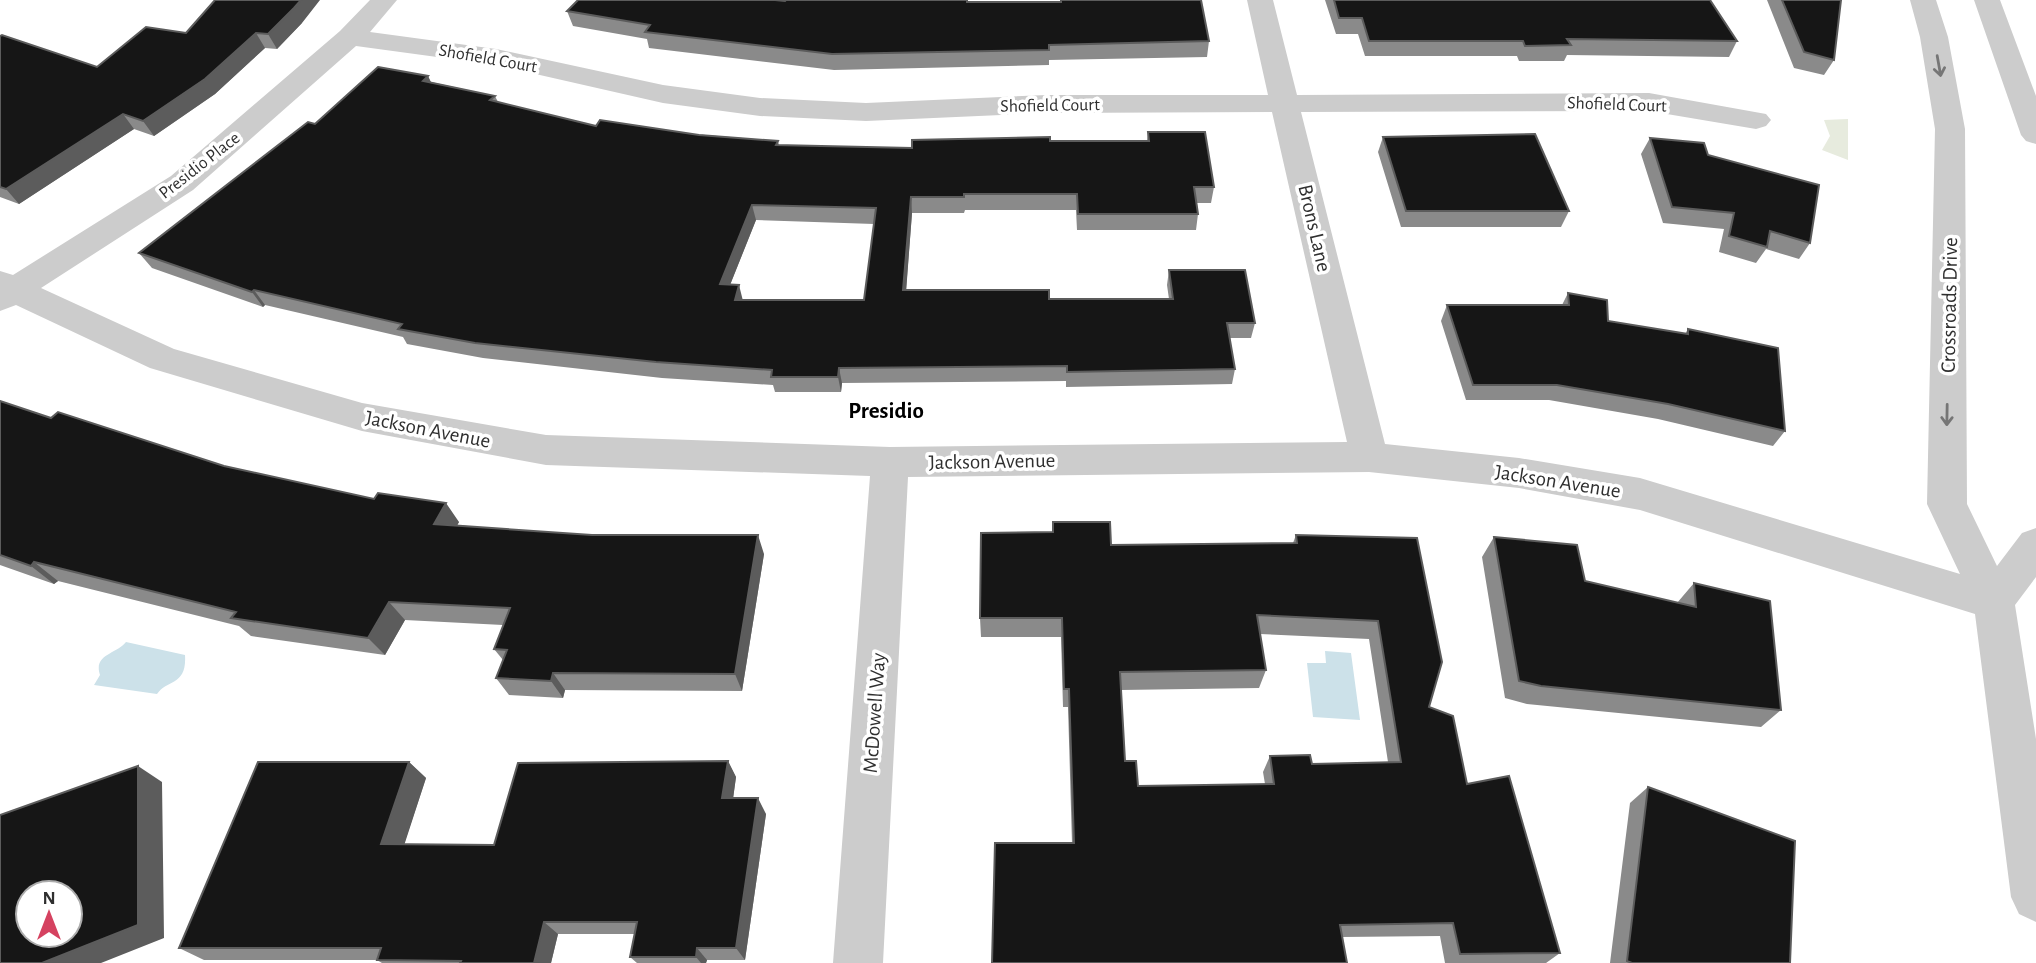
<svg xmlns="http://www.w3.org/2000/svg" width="2036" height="963" viewBox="0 0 2036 963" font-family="'Alegreya Sans',sans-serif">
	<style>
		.green { fill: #e7ebde }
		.water { fill: #cce1e9 }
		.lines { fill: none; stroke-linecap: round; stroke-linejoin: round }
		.minor { fill: #ccc; fill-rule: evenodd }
		.wall { fill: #8a8a8a; fill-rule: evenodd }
		.shaded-wall { fill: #5c5c5c }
		.building { fill: #161616; stroke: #5c5c5c; stroke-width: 2; fill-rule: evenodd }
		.oneway { stroke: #767676 }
		.labels { text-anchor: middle; stroke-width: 7; stroke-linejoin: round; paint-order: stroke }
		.far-street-label { font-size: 18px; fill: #2f2f2f; stroke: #fff }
		.street-label { font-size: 21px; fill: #2f2f2f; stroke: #fff }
		.neighbourhood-label { font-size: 23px; font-weight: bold; fill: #000; stroke: #fff }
	</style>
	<rect width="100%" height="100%" fill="#fff"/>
	<path class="green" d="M 1848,119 L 1848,160 L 1822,150 L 1830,136 L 1824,120 Z"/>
	<path class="water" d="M 126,642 L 185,655 C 187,686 167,679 157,694 L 94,685 L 100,675 C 93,654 117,654 126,642 Z
		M 1325,651 L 1351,653 L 1360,720 L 1313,717 L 1307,663 L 1326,663 Z"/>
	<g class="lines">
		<path class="minor" d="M 370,0 L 397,0 L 370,32 L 496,49 L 663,85 L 760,98 L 866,103 L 1047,95 L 1268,95 L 1247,0 L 1273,0 L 1297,95 L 1649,93 L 1766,114 L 1771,120 L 1766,126 L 1756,129 L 1649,111 L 1301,112 L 1385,444 L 1519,458 L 1640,478 L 1960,574 L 1927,504 L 1935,129 L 1920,37 L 1910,0 L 1936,0 L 1948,37 L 1965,129 L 1967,504 L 1997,566 L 2022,533 L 2036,528 L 2036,577 L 2015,605 L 2036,739 L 2036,922 L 2019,914 L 2011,897 L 1975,614 L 1640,510 L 1519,488 L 1369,472 L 908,477 L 883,963 L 833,963 L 870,476 L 546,465 L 362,431 L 150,368 L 16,305 L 0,311 L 0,271 L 13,275 L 171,176 L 340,31 ZM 356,46 L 496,65 L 663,103 L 760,116 L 866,121 L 1047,113 L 1272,112 L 1347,442 L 890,447 L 546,435 L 362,403 L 174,349 L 41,288 L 193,190 Z
			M 1974,0 L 2000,0 L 2036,96 L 2036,144 L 2026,141 L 2021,135 Z"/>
	</g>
	<path class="wall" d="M 786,0 L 968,0 L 968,2 L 1209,41 L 1207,57 L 1049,60 L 1049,65 L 834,70 L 649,48 L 647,39 L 573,26 L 567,11 L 785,1 Z
		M 1325,0 L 1710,0 L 1737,41 L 1729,57 L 1567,55 L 1564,61 L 1519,61 L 1517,56 L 1365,56 L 1358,34 L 1336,34 Z
		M 1767,0 L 1841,0 L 1834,60 L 1824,75 L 1794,68 Z
		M 302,23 L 277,49 L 265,48 L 215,94 L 154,136 L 134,129 L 19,204 L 0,197 L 0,36 L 97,67 L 186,33 Z
		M 428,76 L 431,82 L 495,96 L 498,102 L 596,126 L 778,141 L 779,145 L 912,148 L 1050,141 L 1147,141 L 1148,132 L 1214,187 L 1211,203 L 1197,203 L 1198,214 L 1196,230 L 1077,230 L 1076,210 L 965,210 L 964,213 L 912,213 L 906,290 L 1049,299 L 1169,299 L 1167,285 L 1169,270 L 1255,323 L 1251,338 L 1230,338 L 1235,369 L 1232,384 L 1066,387 L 1066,381 L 842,383 L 841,392 L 775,392 L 773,385 L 662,378 L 483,358 L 407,344 L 403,337 L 265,305 L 263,307 L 152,268 L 139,253 L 315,124 ZM 756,220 L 874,224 L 864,300 L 743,300 L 730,285 Z
		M 1383,137 L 1569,211 L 1561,227 L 1401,227 L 1378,152 Z
		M 1650,138 L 1708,155 L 1810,243 L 1799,259 L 1766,249 L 1756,263 L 1719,252 L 1724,229 L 1663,223 L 1641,154 Z
		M 1568,293 L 1608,321 L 1685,334 L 1688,329 L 1785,431 L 1773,446 L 1658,419 L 1549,400 L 1466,400 L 1441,321 L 1447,305 L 1562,305 Z
		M 0,401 L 51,418 L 224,466 L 459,522 L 457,525 L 764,554 L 742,691 L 565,690 L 563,698 L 509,695 L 496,678 L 503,660 L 494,649 L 503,625 L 405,620 L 385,655 L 251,636 L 239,626 L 58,581 L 54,584 L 0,565 Z
		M 1053,522 L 1111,545 L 1293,543 L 1296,535 L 1417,538 L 1429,707 L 1467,784 L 1560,953 L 1546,963 L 1445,963 L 1440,936 L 1342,937 L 1072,843 L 1068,707 L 1063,707 L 1061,637 L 981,637 L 980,618 L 1053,532 ZM 1260,634 L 1369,639 L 1388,762 L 1312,764 L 1270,756 L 1263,772 L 1265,784 L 1138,786 L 1125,761 L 1121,690 L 1259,688 L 1266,670 Z
		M 1494,537 L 1585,581 L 1677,603 L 1694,583 L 1781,710 L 1761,727 L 1527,704 L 1505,698 L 1482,557 Z
		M 728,761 L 736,777 L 733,798 L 766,814 L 745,960 L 707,960 L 706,963 L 637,963 L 630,957 L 635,934 L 558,934 L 551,963 L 382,963 L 377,960 L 204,960 L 179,948 L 409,762 L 426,778 L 404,844 L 494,845 Z
		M 1648,787 L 1790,963 L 1610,963 L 1630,803 Z"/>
	<path class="shaded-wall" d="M 301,0 L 320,0 L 302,23 L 277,49 L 268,34 Z
		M 256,33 L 265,48 L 215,94 L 154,136 L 143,121 Z
		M 428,76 L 435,92 L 423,81 Z
		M 123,114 L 134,129 L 19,204 L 6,189 Z
		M 911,197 L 912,213 L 905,306 L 903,290 Z
		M 752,205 L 756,220 L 724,300 L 720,284 Z
		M 739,285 L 743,301 L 735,300 Z
		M 254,290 L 265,305 L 263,307 L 252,292 Z
		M 839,368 L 842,383 L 841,392 L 838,377 Z
		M 446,503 L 459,522 L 448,543 L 434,524 Z
		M 758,535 L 764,554 L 742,691 L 735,674 Z
		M 34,562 L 58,581 L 54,584 L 31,566 Z
		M 389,602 L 405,620 L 385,655 L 368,638 Z
		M 553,673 L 565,690 L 563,698 L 551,681 Z
		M 728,761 L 736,777 L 731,814 L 722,798 Z
		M 409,762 L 426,778 L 400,858 L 381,844 Z
		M 138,766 L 162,782 L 164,938 L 101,963 L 42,963 Z
		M 758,798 L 766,814 L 745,960 L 736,948 Z
		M 544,922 L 558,934 L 551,963 L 534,963 Z
		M 697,948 L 707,960 L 706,963 L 701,963 L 696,957 Z"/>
	<path class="building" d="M 215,0 L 301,0 L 294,8 L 268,34 L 256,33 L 205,79 L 143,121 L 123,114 L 6,189 L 0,187 L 0,36 L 2,35 L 97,67 L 146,27 L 186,33 Z
		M 578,0 L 775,0 L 785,1 L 786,0 L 967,0 L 967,2 L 1061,2 L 1061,0 L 1201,0 L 1209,41 L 1049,45 L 1049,50 L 832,54 L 645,32 L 650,25 L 567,11 Z
		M 1334,0 L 1710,0 L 1737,41 L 1567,39 L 1571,45 L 1525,46 L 1523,41 L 1369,41 L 1362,18 L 1339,18 Z
		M 1782,0 L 1841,0 L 1834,60 L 1804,52 Z
		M 378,67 L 428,76 L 423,81 L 495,96 L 490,100 L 596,126 L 600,120 L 699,135 L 778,141 L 776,145 L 912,148 L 912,140 L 1050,137 L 1050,141 L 1149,141 L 1148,132 L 1205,132 L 1214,187 L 1194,187 L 1198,214 L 1078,214 L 1077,194 L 964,194 L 964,197 L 911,197 L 903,290 L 1049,290 L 1049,299 L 1173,299 L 1169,270 L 1245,270 L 1255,323 L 1227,323 L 1235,369 L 1067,372 L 1067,366 L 839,368 L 838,377 L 771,377 L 772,370 L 656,362 L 475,343 L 398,329 L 402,324 L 254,290 L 252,292 L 139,253 L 308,122 L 315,124 ZM 752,205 L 876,208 L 864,300 L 735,300 L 739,285 L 720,284 Z
		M 1535,134 L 1569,211 L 1406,211 L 1383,137 Z
		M 1650,138 L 1704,143 L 1708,155 L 1819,185 L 1810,243 L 1770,231 L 1767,247 L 1729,236 L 1734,213 L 1672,207 Z
		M 1568,293 L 1607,300 L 1608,321 L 1688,334 L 1688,329 L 1778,348 L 1785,431 L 1668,404 L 1557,385 L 1473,385 L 1447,305 L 1569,305 Z
		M 0,401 L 51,418 L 58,412 L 224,466 L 374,499 L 378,493 L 446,503 L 434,524 L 592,535 L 758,535 L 735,674 L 553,673 L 551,681 L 496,678 L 507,650 L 494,649 L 510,608 L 389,602 L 368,638 L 231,618 L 236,612 L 34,562 L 31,566 L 0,555 Z
		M 1053,522 L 1110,522 L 1111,545 L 1297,543 L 1296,535 L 1417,538 L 1442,662 L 1429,707 L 1453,716 L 1467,784 L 1509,776 L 1560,953 L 1460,954 L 1453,923 L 1340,925 L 1347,963 L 992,963 L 995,843 L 1074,843 L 1069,689 L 1064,689 L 1062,618 L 980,618 L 981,533 L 1053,532 ZM 1257,615 L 1378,621 L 1401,762 L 1312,764 L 1310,755 L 1270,756 L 1274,784 L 1138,786 L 1136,761 L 1125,761 L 1120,672 L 1266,670 Z
		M 1494,537 L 1577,545 L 1585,581 L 1696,607 L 1694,583 L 1770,601 L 1781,710 L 1541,686 L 1519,681 Z
		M 728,761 L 722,798 L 758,798 L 736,948 L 697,948 L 696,957 L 630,957 L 637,922 L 544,922 L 534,963 L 460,963 L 461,961 L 377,960 L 381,948 L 179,948 L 258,762 L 409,762 L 381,844 L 494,845 L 518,763 Z
		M 138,766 L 138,925 L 42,963 L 0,963 L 0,815 ZM 28,893 L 70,893 L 70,935 L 28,935 Z
		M 1648,787 L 1795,841 L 1790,963 L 1632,963 L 1627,961 Z"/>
	<defs><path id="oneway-shaft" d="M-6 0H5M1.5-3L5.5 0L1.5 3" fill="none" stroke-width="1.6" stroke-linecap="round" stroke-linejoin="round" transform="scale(1.75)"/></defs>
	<g class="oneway">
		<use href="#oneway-shaft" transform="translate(1939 66) rotate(80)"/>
		<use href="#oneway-shaft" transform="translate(1947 415) rotate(91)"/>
	</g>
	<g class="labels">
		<g class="far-street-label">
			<text transform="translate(488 58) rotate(10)" y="6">Shofield Court</text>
			<text transform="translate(1617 104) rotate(2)" y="6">Shofield Court</text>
			<text transform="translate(1050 105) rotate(-1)" y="6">Shofield Court</text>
			<text transform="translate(199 165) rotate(-38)" y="6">Presidio Place</text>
		</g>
		<g class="street-label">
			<text transform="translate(1315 228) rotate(77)" y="7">Brons Lane</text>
			<text transform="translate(1949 305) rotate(-89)" y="7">Crossroads Drive</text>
			<text transform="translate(428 429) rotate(11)" y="7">Jackson Avenue</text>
			<text transform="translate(992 461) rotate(-1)" y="7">Jackson Avenue</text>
			<text transform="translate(1558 481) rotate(9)" y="7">Jackson Avenue</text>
			<text transform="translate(874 713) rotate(-86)" y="7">McDowell Way</text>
		</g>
		<g class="neighbourhood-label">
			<text x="886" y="418">Presidio</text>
		</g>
	</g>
	<g transform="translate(49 914)"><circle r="33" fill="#ffffff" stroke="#acacac" stroke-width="2"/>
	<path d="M0-5L12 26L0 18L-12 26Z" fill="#d54260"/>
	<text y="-10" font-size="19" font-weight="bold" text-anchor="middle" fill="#2f2f2f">N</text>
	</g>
</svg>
